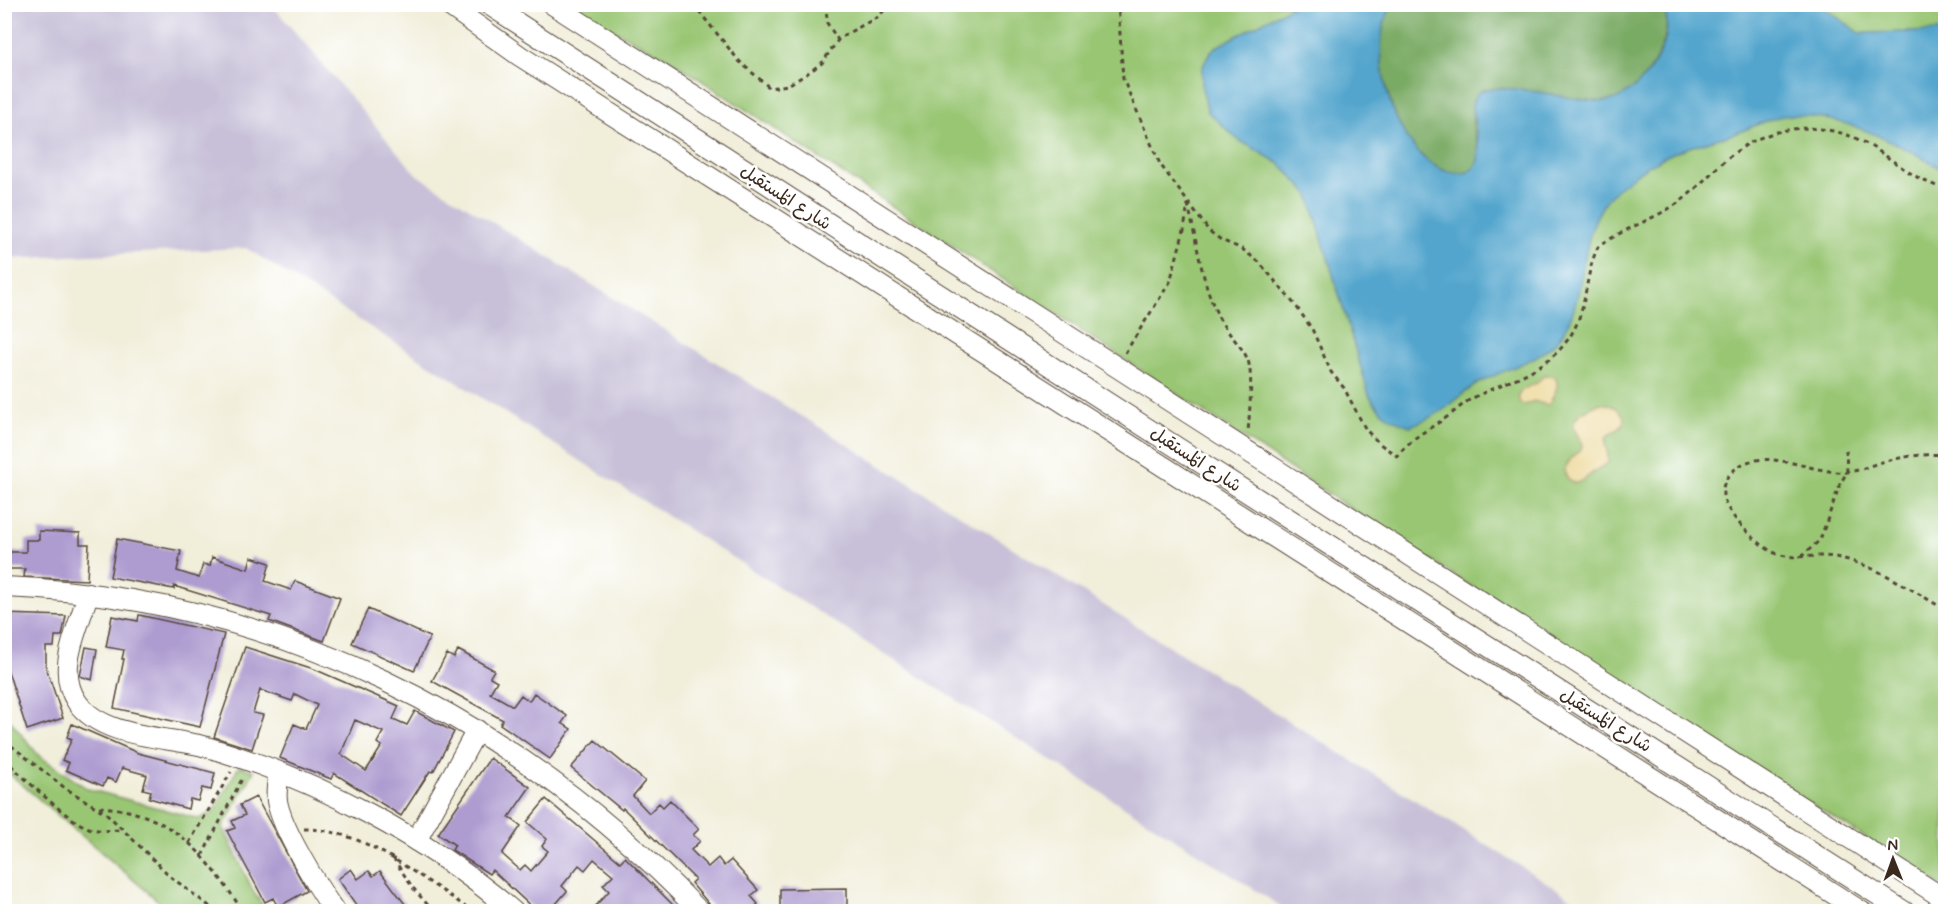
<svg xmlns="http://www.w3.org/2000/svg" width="1950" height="916" viewBox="0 0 1950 916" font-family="Mynerve,'Playpen Sans Arabic',sans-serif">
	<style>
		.industrial { fill: #c7c0d8 }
		.green { fill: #99c673; stroke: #6a7848; stroke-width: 1.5 }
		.forest { fill: #7aab65; stroke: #5a6a42; stroke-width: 1.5 }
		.sand { fill: #eeda9e; stroke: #94825e; stroke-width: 1.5 }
		.water { fill: #52a5cd; stroke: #466876; stroke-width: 1.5 }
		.building { fill: #ae9cd0; fill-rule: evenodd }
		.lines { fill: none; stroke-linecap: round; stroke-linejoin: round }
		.minor-casing { stroke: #56473a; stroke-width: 22 }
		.path { stroke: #56473a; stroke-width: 3; stroke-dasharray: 4.5 4.5; stroke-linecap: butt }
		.minor { stroke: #fff; stroke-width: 20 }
		.labels { text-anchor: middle; stroke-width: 5; stroke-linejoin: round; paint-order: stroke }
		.street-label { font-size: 18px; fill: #3b2a1e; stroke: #fff }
	</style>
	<rect width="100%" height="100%" fill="#fff"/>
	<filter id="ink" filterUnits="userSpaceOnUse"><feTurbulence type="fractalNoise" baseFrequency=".0167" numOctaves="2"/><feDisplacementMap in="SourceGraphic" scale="12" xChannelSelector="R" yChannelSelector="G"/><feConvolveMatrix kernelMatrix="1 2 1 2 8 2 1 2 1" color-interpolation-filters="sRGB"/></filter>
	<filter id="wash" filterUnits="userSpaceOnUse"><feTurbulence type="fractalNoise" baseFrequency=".008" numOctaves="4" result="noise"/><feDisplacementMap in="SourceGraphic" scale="24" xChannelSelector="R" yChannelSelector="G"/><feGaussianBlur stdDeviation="1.35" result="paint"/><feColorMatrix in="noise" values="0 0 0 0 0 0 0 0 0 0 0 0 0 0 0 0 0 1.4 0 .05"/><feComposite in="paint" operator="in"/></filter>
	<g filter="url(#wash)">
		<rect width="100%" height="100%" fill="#f1eeda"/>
		<path class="industrial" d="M 4,5 L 272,5 L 417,175 L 1592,911 L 1288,911 L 246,248 L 5,259 Z"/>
		<path class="green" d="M 568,5 L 1945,5 L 1945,889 L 1374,524 L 669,59 L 583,14 Z
			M 4,713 L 39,756 L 88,789 L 199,819 L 213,812 L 239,766 L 254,771 L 223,827 L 254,893 L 267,911 L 170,911 L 5,770 Z"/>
		<path class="forest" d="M 1393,4 L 1663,4 C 1670,23 1666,41 1657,58 C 1649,75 1630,96 1611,101 C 1601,104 1589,100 1579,99 C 1547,95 1515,86 1482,90 C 1479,99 1475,108 1473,117 C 1470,132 1485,152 1476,166 C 1471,173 1463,174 1455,173 C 1398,169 1361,47 1393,4 Z"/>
		<path class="sand" d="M 1544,375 L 1553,376 C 1562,383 1554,394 1550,403 L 1547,405 L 1534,401 L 1524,405 L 1520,403 L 1518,396 L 1522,390 L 1537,383 Z
			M 1600,403 C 1610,403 1632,413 1621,427 C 1617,432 1608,431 1606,439 C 1604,446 1610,455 1608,463 C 1604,466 1599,468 1595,471 C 1584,480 1570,493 1564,470 L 1570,460 L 1582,448 C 1582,438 1574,434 1573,423 L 1580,413 Z"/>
		<path class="water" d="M 1294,5 L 1393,5 C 1361,48 1398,169 1456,173 C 1464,174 1472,172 1476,165 C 1483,154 1473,120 1472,106 C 1473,99 1475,94 1481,91 C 1502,82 1561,97 1585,100 C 1594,101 1604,103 1612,100 C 1632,94 1649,75 1658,57 C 1667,41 1670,22 1663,5 L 1820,5 L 1860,33 L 1945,31 L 1945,171 C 1901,144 1842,114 1789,115 C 1777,115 1755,126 1742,131 C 1720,139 1695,144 1673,153 C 1650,163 1615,185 1602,207 C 1578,246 1587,298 1561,336 C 1544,360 1504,369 1479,383 C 1466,390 1455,402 1443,410 C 1433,417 1421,422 1410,426 C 1390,419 1380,414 1369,395 L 1309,195 L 1280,164 L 1237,139 L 1208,112 L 1202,88 L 1202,69 L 1207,57 L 1214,48 Z"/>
		<g id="blocks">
			<path class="building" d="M 39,531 L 80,533 L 80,544 L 89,544 L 87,580 L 24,577 L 25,569 L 4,569 L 4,552 L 26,552 L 26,540 L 39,540 Z
				M 117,539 L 181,551 L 177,571 L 199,578 L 203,564 L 210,566 L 212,557 L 248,569 L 251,557 L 270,563 L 265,581 L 291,590 L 295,581 L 340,598 L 324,641 L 269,621 L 271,616 L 174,586 L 174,589 L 110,577 Z
				M 368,609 L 430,637 L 414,671 L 352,643 Z
				M 4,614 L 66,616 L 62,636 L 55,636 L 54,647 L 46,647 L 46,667 L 63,718 L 27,730 L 5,662 Z
				M 139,615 L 224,634 L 200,727 L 114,708 L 124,659 L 122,659 L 124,650 L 106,647 L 112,616 L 138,621 Z
				M 86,647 L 97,649 L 92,680 L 80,676 Z
				M 245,647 L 314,669 L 399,706 L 393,719 L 407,725 L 415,711 L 454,732 L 433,772 L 430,771 L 401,816 L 334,773 L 331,779 L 280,758 L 294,724 L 306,729 L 317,705 L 295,694 L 292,701 L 260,690 L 253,713 L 263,715 L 252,749 L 214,737 ZM 355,720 L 383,732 L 377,743 L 382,746 L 366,771 L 341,754 Z
				M 458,650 L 494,670 L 490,677 L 497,681 L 490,693 L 513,706 L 521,695 L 529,701 L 534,693 L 567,716 L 562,723 L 571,729 L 550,759 L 500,724 L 503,720 L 432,681 L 447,654 L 454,658 Z
				M 72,724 L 138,753 L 215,773 L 211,790 L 202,788 L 198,801 L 190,799 L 188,809 L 149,798 L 151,791 L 143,789 L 147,775 L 122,768 L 116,782 L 107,778 L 103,786 L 66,770 L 69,763 L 62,760 L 72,739 L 67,737 Z
				M 595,740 L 645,781 L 633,796 L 649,813 L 659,803 L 663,807 L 670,800 L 699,829 L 693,835 L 700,841 L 691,850 L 708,867 L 718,858 L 724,866 L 731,860 L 758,890 L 751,896 L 758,904 L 750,912 L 716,912 L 691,883 L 695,879 L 623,808 L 622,810 L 571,768 Z
				M 490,758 L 530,787 L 509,817 L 521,826 L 502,854 L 520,870 L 525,865 L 531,871 L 548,851 L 542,846 L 547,839 L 527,822 L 546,799 L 620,862 L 625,857 L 680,912 L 590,912 L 609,891 L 603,885 L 613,875 L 594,859 L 585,870 L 579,865 L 562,886 L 567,891 L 549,912 L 537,912 L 492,870 L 489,874 L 452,850 L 455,845 L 438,834 Z
				M 256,797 L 307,891 L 278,907 L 273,898 L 265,902 L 227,831 L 235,828 L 232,821 L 245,815 L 240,805 Z
				M 351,869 L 358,879 L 369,871 L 373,876 L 380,871 L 405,904 L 395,912 L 361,912 L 338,879 Z
				M 847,888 L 847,912 L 780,912 L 780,889 Z"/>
		</g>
	</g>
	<g filter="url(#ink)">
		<use href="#blocks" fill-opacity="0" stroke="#56473a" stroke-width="1.5"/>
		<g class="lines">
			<defs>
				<path id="minor" d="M 447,4 L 520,56 L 1862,912
					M 488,4 L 1170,443 L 1905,912
					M 552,4 L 1946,900
					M 4,587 C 272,596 517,719 700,912
					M 88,593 C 80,627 54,669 77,702 C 103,739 168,736 207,747 C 318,780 426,837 514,912
					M 279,773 C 277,783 276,792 277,801 C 282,830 318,887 335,912
					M 416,841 L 477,730"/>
			</defs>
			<use href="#minor" class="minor-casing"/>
			<path class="path" d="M 693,4 L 740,62 L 770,88 L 788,85 L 805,75 L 822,63 L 838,40 L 848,33 L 878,17 L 890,4
				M 826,4 L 827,23 L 838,40
				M 1118,4 L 1123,79 L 1160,164 L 1209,231 L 1221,240 L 1242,249 L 1259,262 L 1296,306 L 1312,329 L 1331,372 L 1344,388 L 1366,430 L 1380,444 L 1397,456 C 1415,435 1425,432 1447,417 C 1456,411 1463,403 1473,398 C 1505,381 1544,372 1566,342 C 1589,313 1583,277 1598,247 C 1622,229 1653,220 1678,203 C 1698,189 1713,169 1733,154 C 1766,128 1810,121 1850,136 C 1885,149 1907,179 1946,189
				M 1188,204 C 1197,243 1202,285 1220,320 C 1228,334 1241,345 1247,358 C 1254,372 1249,416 1248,433
				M 1125,353 L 1170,282 L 1184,230 L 1188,204
				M 1946,455 C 1926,453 1901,457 1882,462 C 1871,465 1860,471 1847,472 C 1814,475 1761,443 1733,471 C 1726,478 1722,484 1723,495 C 1725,513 1754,540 1769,550 C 1790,563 1817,552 1840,558 C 1880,567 1911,590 1946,610
				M 1801,557 L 1820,540 L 1840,484 L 1847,472 L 1846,450
				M 4,740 L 65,788 L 107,814 L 171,877 L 217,912
				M 4,759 C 24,777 66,820 89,828 C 99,832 111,830 122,830
				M 99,807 C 172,811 206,854 243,912
				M 304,829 C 350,829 389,855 426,880 C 441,890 457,900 472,912
				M 189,843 L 231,772
				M 202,856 L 243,777
				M 393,858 L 413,888 L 434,912"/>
			<use href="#minor" class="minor"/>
		</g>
	</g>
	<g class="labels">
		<g class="street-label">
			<text transform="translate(786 197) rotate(33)" y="6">شارع المُستقبل</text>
			<text transform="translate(1196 459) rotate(33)" y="6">شارع المُستقبل</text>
			<text transform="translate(1606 720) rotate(32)" y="6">شارع المُستقبل</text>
		</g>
	</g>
	<rect width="1950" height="916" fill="none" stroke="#fff" stroke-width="24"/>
	<g transform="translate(1893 859) rotate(359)" stroke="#ffffff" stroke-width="4.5" paint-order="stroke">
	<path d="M0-4.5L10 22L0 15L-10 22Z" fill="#3b2a1e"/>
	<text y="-9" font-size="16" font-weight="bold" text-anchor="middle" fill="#3b2a1e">N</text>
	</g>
</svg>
